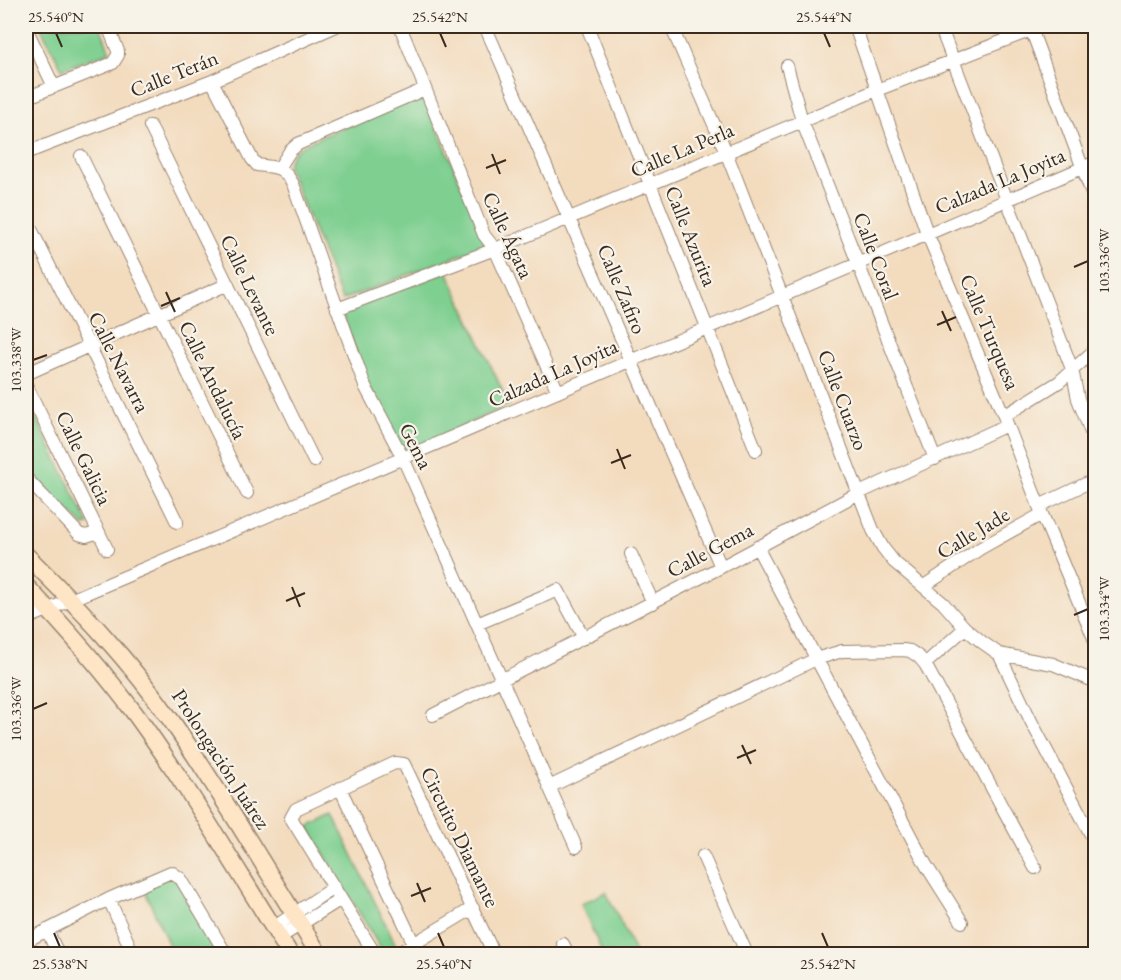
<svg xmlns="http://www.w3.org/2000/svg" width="1121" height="980" viewBox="0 0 1121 980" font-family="'EB Garamond',serif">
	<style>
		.green { fill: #7ecf90; stroke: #5c7c57; stroke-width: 1.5 }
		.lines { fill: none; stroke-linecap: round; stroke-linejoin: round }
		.street-casing { stroke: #97826e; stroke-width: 14 }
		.secondary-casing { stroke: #97826e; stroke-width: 19 }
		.street { stroke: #fff; stroke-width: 12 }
		.secondary { stroke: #fde5c5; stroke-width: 16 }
		.ticks { fill: none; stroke: #3b2a1e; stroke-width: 2 }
		.labels { text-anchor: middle; stroke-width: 4.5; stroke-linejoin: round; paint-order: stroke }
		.street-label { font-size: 21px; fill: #3b2a1e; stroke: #f7f3e8 }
		.neatline { fill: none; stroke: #3b2a1e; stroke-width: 2 }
		.ticks-label { font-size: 15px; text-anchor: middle; fill: #3b2a1e }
	</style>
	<rect width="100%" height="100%" fill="#f7f3e8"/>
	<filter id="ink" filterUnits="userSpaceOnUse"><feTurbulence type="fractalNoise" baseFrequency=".0167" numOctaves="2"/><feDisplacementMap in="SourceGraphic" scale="12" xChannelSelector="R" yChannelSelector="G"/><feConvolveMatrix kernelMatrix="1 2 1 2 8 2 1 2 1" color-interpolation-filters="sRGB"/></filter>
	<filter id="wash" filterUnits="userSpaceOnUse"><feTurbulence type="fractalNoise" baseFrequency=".008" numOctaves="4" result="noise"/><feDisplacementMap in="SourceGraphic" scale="24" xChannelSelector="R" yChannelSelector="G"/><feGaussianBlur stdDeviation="1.35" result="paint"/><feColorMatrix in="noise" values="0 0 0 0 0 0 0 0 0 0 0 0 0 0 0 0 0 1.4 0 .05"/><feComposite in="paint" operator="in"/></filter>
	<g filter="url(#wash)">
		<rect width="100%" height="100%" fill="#f3dbbe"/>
		<path class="green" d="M 40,26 L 100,26 L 110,52 L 62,69 Z
			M 423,93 L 486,245 L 342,300 L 287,165 L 293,153 L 305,144 Z
			M 447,271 L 509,405 L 404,453 L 367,384 L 341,311 Z
			M 26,398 L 89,524 L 84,526 L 26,468 Z
			M 333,815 L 397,948 L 384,954 L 308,827 Z
			M 170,876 L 179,881 L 222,954 L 173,954 L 144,889 Z
			M 606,892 L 636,954 L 603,954 L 581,904 Z"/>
	</g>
	<g filter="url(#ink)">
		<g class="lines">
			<defs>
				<path id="street" d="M 400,26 L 484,235 L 495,249 L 558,392
					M 485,26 L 721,567
					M 587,26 L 756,450
					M 671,26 L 726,152 L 873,530 L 883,548 L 894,562 L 943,603 L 965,628 L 982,642 L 999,654 L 1053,664 L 1096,682
					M 940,26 L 1072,369 L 1078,399 L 1096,445
					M 1030,26 L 1096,204
					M 26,28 L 54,87
					M 857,32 L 927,233 L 1004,416 L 1042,514 L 1096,643
					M 787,66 L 802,121 L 935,459
					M 212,81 L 252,159 L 257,165 C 277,168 282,165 293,184 L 365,386 L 403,458 L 576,847
					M 26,98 L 113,63 L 118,55 L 118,51 L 108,26
					M 150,126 L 314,461
					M 26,153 L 212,81 L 336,26
					M 81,156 L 247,493
					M 279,168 L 290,151 L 298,144 L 425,89
					M 26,219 L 177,522
					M 337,309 L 495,249 L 877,90 L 1042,26
					M 26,374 L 228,284
					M 26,385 L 107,549
					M 1004,416 L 1059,382 L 1096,349
					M 26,478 L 79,534 L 86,536 L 99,532
					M 1039,506 L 1096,479
					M 757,547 L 926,865 L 962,922
					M 631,554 L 653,603
					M 924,586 L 981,548 L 1042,514
					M 26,619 L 1096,162
					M 477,624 L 558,590 L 584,638
					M 999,654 L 1031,721 L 1096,844
					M 925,664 L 965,628
					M 433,715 L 721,567 L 859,493 L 1007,425
					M 549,787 L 816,659 L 842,651 L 903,650 L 910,651 L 919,657 L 925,664 L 1035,868
					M 340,788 L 414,944
					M 703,856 L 747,954
					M 109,899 L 133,954
					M 273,928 L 334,887
					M 47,930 L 58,954
					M 279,938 L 341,899
					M 26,941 L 109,899 L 171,872 L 181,879 L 226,954
					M 563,944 L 568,954
					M 375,954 L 291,818 L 296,809 L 395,763 L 404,764 L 494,954
					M 397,954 L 473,908"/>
				<path id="secondary" d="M 26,555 C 79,607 130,661 173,723 C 225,798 270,877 319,954
					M 26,586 C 65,627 102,669 136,715 C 192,792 239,874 290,954"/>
			</defs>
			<use href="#street" class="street-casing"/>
			<use href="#secondary" class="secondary-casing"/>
			<use href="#street" class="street"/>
			<use href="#secondary" class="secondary"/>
		</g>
	</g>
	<path class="ticks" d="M 56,33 L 62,47M 440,33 L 446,47M 824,33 L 830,47M 492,154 L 500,174M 486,168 L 506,160M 1074,267 L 1088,261M 166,292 L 175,312M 161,306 L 180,298M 942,311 L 951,331M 937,325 L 956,317M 33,360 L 47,355M 617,449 L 625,469M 611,463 L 631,455M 292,587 L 300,607M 286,601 L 305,593M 1074,615 L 1088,609M 33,709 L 47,703M 742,745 L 751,764M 737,758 L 756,750M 417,883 L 425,902M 411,896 L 431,888M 54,933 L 60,947M 438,933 L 444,947M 822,933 L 828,947"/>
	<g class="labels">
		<g class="street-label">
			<text transform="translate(174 74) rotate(-22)" y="7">Calle Terán</text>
			<text transform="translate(682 150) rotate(-23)" y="7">Calle La Perla</text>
			<text transform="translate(1000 181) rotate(-23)" y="7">Calzada La Joyita</text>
			<text transform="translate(508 235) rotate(65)" y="7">Calle Ágata</text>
			<text transform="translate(691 236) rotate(68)" y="7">Calle Azurita</text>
			<text transform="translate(876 256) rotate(69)" y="7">Calle Coral</text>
			<text transform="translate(250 285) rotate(64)" y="7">Calle Levante</text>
			<text transform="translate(622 289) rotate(67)" y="7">Calle Zafiro</text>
			<text transform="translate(990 332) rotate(67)" y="7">Calle Turquesa</text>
			<text transform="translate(119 362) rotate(63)" y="7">Calle Navarra</text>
			<text transform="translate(553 373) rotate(-24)" y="7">Calzada La Joyita</text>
			<text transform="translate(213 380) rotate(64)" y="7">Calle Andalucía</text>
			<text transform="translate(843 400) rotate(69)" y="7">Calle Cuarzo</text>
			<text transform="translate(416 446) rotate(63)" y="7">Gema</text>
			<text transform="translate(84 458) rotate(64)" y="7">Calle Galicia</text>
			<text transform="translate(973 533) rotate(-31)" y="7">Calle Jade</text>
			<text transform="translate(710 550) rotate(-28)" y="7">Calle Gema</text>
			<text transform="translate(221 759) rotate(57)" y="7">Prolongación Juárez</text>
			<text transform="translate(460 837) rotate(64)" y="7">Circuito Diamante</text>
		</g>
	</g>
	<rect width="1121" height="980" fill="none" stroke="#f7f3e8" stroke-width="66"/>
	<rect x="33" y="33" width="1055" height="914" class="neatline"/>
	<g class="ticks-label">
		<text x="56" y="22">25.540°N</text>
		<text x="440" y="22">25.542°N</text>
		<text x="824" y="22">25.544°N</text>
		<text transform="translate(1104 261) rotate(-90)" y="5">103.336°W</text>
		<text transform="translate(16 360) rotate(-90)" y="5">103.338°W</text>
		<text transform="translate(1104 609) rotate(-90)" y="5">103.334°W</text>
		<text transform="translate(16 709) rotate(-90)" y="5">103.336°W</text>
		<text x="60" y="969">25.538°N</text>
		<text x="444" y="969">25.540°N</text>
		<text x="828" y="969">25.542°N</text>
	</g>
</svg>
